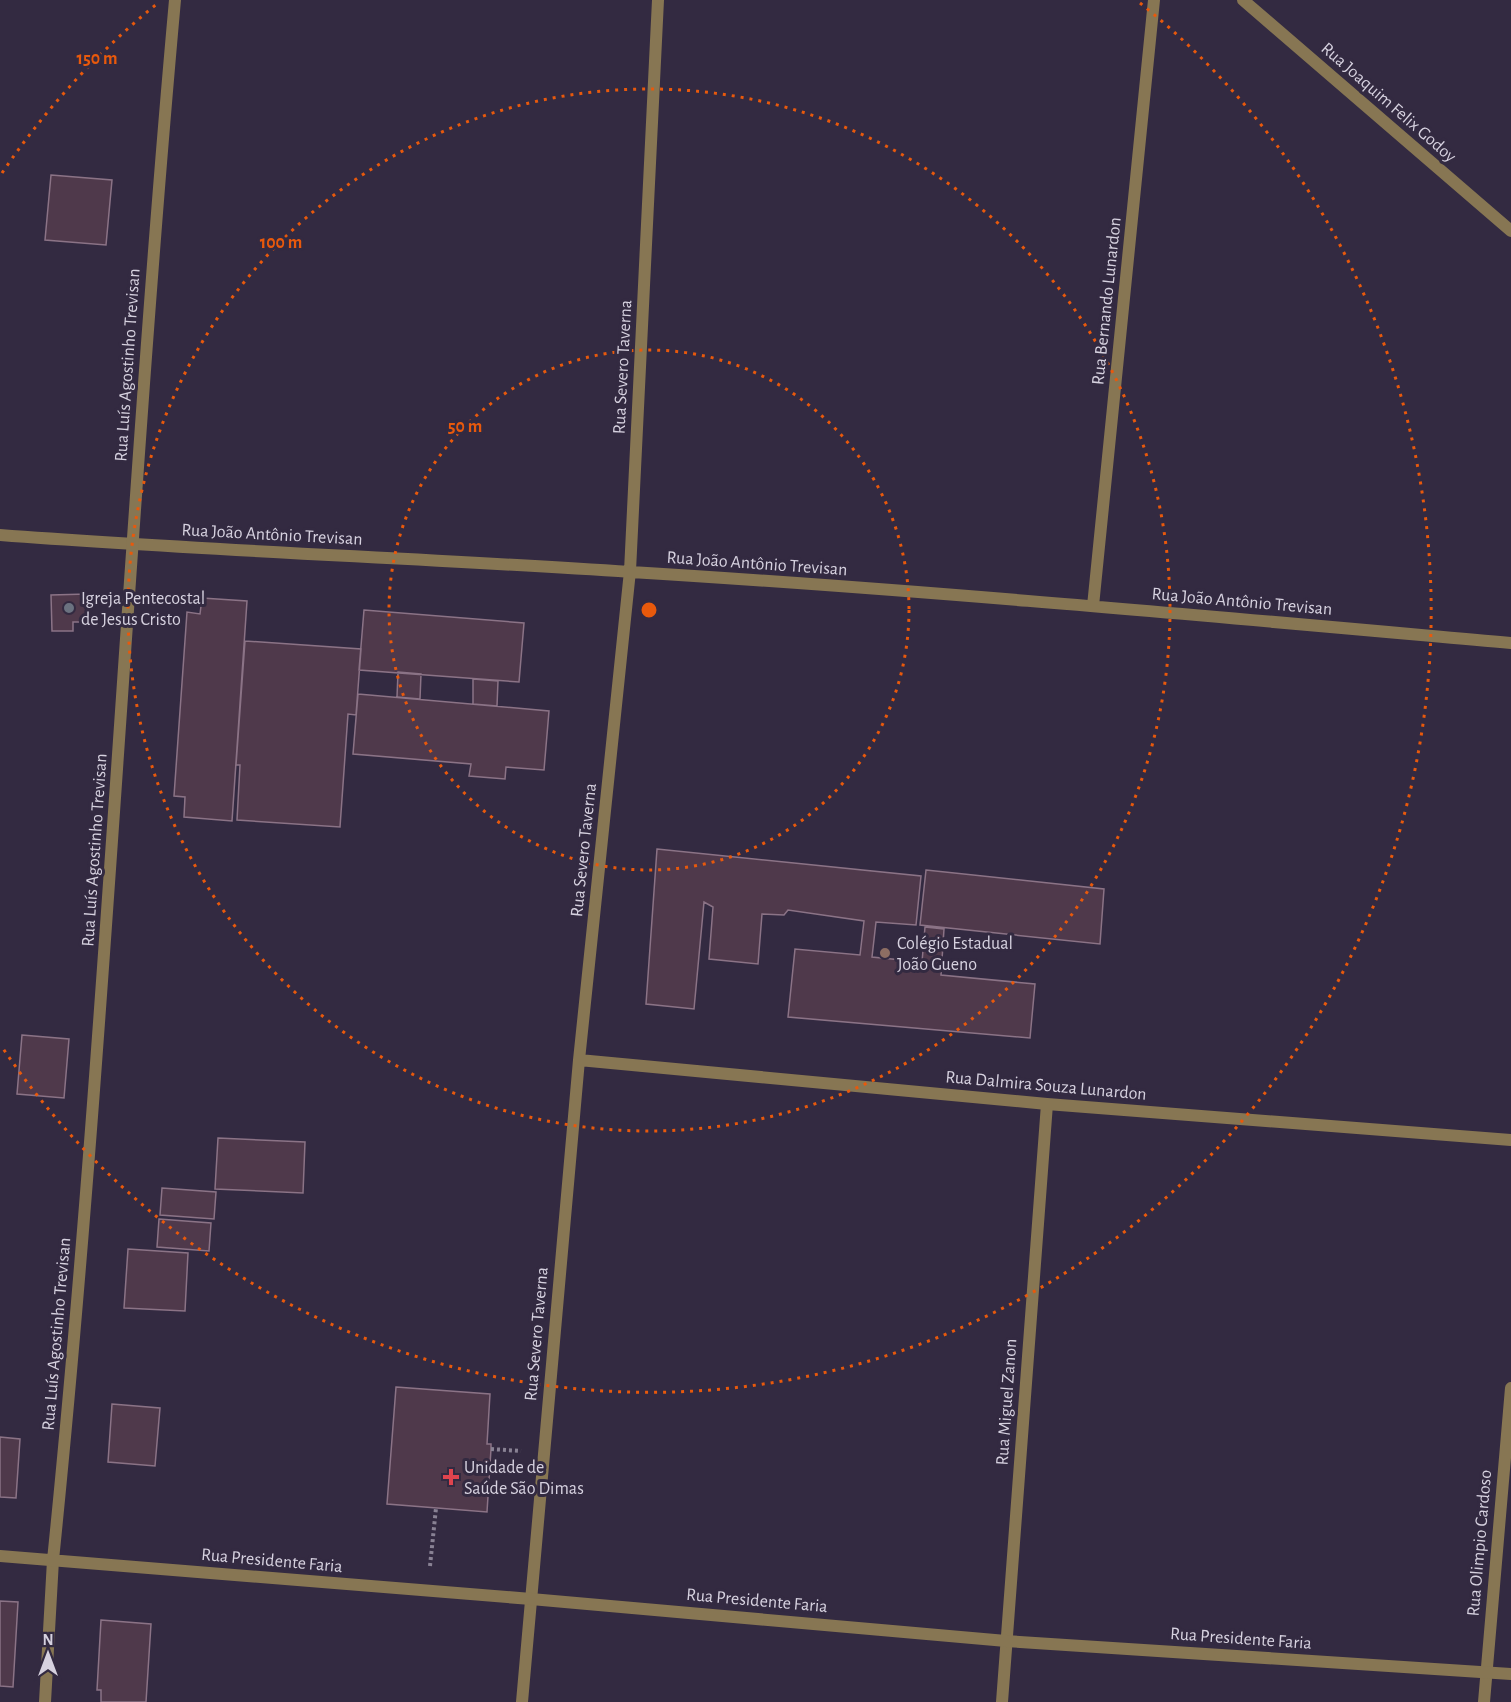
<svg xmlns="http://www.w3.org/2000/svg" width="1511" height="1702" viewBox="0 0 1511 1702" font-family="'Alegreya Sans',sans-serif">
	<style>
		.building { fill: #4f394b; stroke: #8b7386; stroke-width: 1.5 }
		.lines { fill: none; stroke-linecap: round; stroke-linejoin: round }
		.path { stroke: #898294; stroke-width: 4; stroke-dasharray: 3 3; stroke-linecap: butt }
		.minor { stroke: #877653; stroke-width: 12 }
		.tertiary { stroke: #877653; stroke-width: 12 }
		.ring { fill: none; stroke: #e8590c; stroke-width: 3; stroke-dasharray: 3 6 }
		.worship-dot { fill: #6b7280; stroke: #332a41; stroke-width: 2 }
		.education-dot { fill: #8d6e63; stroke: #332a41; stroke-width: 2 }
		.health-dot { fill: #e0444e; stroke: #332a41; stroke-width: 2 }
		.labels { text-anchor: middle; stroke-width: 6; stroke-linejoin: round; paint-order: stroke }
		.street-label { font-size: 18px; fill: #d6d1df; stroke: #332a41 }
		.poi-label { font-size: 18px; fill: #d6d1df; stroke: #332a41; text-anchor: start }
		.centre { fill: #e8590c; stroke: #332a41; stroke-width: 3 }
		.ring-label { font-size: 18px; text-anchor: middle; font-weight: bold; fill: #e8590c; stroke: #332a41; stroke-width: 6; stroke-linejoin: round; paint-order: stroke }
	</style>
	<rect width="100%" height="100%" fill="#332a41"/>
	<path class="building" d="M 51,175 L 112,180 L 106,245 L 45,240 Z
		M 87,594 L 87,622 L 73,622 L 73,631 L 52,631 L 51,595 Z
		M 202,598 L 247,601 L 232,821 L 184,817 L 185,797 L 174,796 L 187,612 L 200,614 Z
		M 364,610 L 524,623 L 519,682 L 359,670 Z
		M 245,641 L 361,649 L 356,715 L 348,714 L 340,827 L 237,820 L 240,765 L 236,765 Z
		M 398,672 L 421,674 L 420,699 L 397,697 Z
		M 473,679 L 498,681 L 497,706 L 473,704 Z
		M 358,694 L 549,711 L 544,770 L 506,767 L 505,779 L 469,776 L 471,764 L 353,754 Z
		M 657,849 L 921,876 L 916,925 L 876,922 L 872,957 L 922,962 L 925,927 L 944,929 L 941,975 L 1035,984 L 1030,1038 L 788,1017 L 795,949 L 860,955 L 864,921 L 788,910 L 784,915 L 762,914 L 758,964 L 709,959 L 713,907 L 704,902 L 694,1009 L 646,1004 Z
		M 926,870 L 1104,889 L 1100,944 L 920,925 Z
		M 22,1035 L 69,1039 L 64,1098 L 17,1094 Z
		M 218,1138 L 305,1142 L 303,1193 L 215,1189 Z
		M 162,1188 L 216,1192 L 214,1219 L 160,1215 Z
		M 159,1219 L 211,1223 L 209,1251 L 157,1247 Z
		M 128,1249 L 188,1253 L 185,1311 L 124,1308 Z
		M 396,1387 L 490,1394 L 487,1444 L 491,1444 L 491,1449 L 487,1512 L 387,1504 Z
		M 112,1404 L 160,1408 L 155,1466 L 108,1462 Z
		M 0,1437 L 20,1439 L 16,1498 L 0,1497 Z
		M 0,1601 L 18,1602 L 13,1687 L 0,1686 Z
		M 101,1620 L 151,1624 L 146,1702 L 101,1702 L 101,1690 L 97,1690 Z"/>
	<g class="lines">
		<path class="path" d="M 491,1449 L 521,1451
			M 430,1566 L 436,1508"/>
		<path class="minor" d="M 1243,0 L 1511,231
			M 0,535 C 210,551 421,558 631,572 C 925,590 1218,617 1511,643
			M 1093,606 L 1154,0
			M 579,1060 L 1047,1104 L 1511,1140
			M 45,1702 L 53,1560
			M 522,1702 L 579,1060 L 630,571 L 658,0
			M 1002,1702 L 1047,1104
			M 1484,1702 L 1511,1388"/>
		<path class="tertiary" d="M 0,1556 L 531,1599 L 1006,1641 L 1511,1674
			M 53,1560 C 106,1041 128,519 175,0"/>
	</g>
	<g class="ring">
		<circle cx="649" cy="610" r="260"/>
		<circle cx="649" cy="610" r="521"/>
		<path d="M2 173A781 781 0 0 1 158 3M1140 3A781 781 0 1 1 2 1047"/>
	</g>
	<circle class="worship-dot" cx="69" cy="608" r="6"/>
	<circle class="education-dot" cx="885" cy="953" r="6"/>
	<path class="health-dot" d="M448 1468h6v6h6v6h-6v6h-6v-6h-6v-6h6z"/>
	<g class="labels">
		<g class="street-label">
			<text transform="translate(1389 102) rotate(41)" y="6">Rua Joaquim Felix Godoy</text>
			<text transform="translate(1106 301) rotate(-84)" y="6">Rua Bernando Lunardon</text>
			<text transform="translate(127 365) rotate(-86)" y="6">Rua Luís Agostinho Trevisan</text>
			<text transform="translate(622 367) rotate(-87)" y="6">Rua Severo Taverna</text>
			<text transform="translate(272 534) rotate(3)" y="6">Rua João Antônio Trevisan</text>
			<text transform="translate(757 563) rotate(4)" y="6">Rua João Antônio Trevisan</text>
			<text transform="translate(1242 601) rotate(5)" y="6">Rua João Antônio Trevisan</text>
			<text transform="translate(94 850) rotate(-86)" y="6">Rua Luís Agostinho Trevisan</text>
			<text transform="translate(583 850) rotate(-84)" y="6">Rua Severo Taverna</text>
			<text transform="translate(1046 1085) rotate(5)" y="6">Rua Dalmira Souza Lunardon</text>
			<text transform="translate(56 1334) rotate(-85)" y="6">Rua Luís Agostinho Trevisan</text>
			<text transform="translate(536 1334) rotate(-85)" y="6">Rua Severo Taverna</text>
			<text transform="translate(1006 1402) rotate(-86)" y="6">Rua Miguel Zanon</text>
			<text transform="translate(1479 1543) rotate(-85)" y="6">Rua Olimpio Cardoso</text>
			<text transform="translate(272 1560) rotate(5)" y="6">Rua Presidente Faria</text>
			<text transform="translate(757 1600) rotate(5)" y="6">Rua Presidente Faria</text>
			<text transform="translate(1241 1638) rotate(4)" y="6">Rua Presidente Faria</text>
		</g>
		<g class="poi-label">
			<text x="81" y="604">Igreja Pentecostal<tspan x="81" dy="21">de Jesus Cristo</tspan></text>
			<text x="897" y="949">Colégio Estadual<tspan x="897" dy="21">João Gueno</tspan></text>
			<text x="464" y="1473">Unidade de<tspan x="464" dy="21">Saúde São Dimas</tspan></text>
		</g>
	</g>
	<circle cx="649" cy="610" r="9" class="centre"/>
	<g class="ring-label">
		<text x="97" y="64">150 m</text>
		<text x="281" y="248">100 m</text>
		<text x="465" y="432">50 m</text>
	</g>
	<g transform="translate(48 1654)" stroke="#332a41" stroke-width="4.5" paint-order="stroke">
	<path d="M0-4.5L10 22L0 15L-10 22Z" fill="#d6d1df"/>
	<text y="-9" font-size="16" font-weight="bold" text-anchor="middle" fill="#d6d1df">N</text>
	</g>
</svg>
